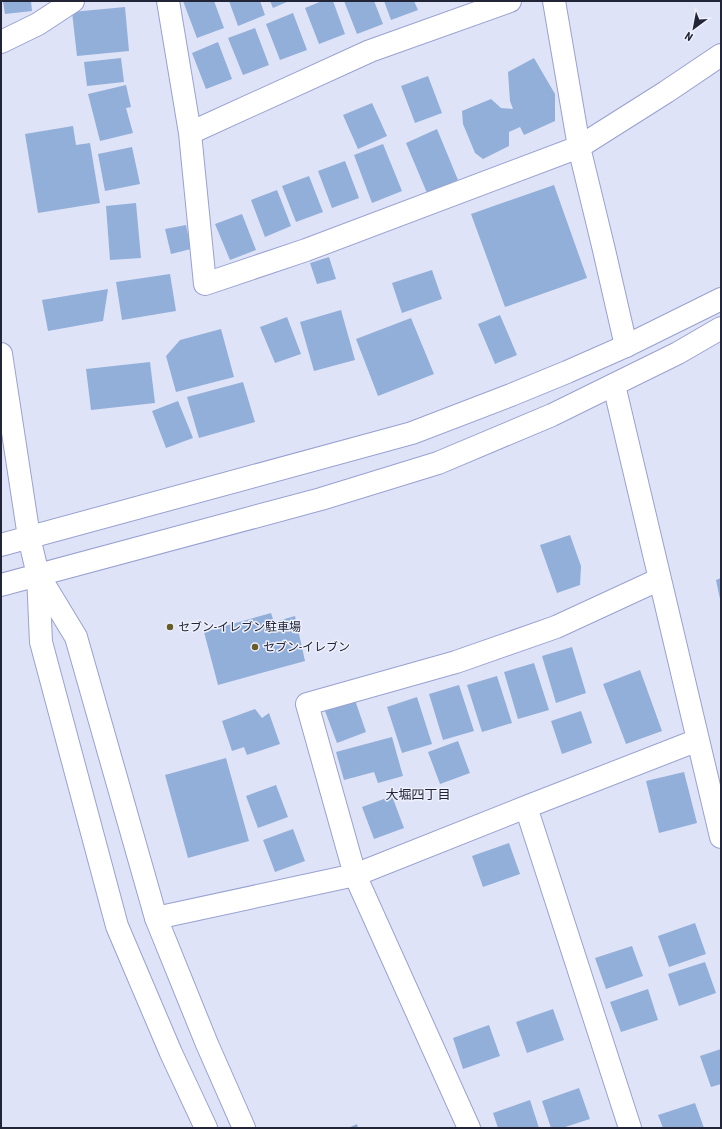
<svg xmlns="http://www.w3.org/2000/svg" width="722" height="1129" viewBox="0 0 722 1129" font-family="'Roboto Condensed','Noto Sans JP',sans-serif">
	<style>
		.building { fill: #91afd9 }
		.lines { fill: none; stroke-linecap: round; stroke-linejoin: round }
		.minor-casing { stroke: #99a1d1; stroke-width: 24 }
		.tertiary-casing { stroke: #99a1d1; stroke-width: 24 }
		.minor { stroke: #fff; stroke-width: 22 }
		.tertiary { stroke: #fff; stroke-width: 22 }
		.poi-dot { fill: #685c29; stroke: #eef0fb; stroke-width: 1.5 }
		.labels { text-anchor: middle; stroke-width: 3; stroke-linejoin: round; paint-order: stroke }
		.poi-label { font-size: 12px; fill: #222537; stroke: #eef0fb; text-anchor: start }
		.neighbourhood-label { font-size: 13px; fill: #222537; stroke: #eef0fb }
	</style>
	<rect width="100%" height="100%" fill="#dfe3f7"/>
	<path class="building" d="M 3,1 L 31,1 L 32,11 L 5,14 Z
		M 183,1 L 214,1 L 224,28 L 197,38 Z
		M 229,1 L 260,1 L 265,15 L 238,26 Z
		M 270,1 L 289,1 L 273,8 Z
		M 322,1 L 333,1 L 345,34 L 319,44 L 305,8 Z
		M 344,1 L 374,1 L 383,24 L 357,34 Z
		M 384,1 L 414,1 L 418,10 L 391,20 Z
		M 125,7 L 129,51 L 77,56 L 72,12 Z
		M 293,13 L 307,50 L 280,60 L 266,24 Z
		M 255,28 L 269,65 L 243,75 L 228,38 Z
		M 218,42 L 232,79 L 206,89 L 192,53 Z
		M 121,58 L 124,82 L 87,86 L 84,62 Z
		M 534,58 L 555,94 L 555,121 L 524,135 L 520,127 L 509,132 L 509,146 L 483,159 L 475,153 L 463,124 L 462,111 L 491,99 L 501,108 L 513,109 L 510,101 L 508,72 Z
		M 428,76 L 442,113 L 415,123 L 401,86 Z
		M 126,85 L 131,107 L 126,108 L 133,133 L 100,141 L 88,94 Z
		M 372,103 L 387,136 L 358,149 L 343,115 Z
		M 73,126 L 76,145 L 90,143 L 100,203 L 38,213 L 25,134 Z
		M 437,129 L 458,180 L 427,193 L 406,143 Z
		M 383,144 L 402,191 L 372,203 L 354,155 Z
		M 132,147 L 140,184 L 105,191 L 98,154 Z
		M 345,161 L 359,198 L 332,208 L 318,171 Z
		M 309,176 L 323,212 L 296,222 L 282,186 Z
		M 554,185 L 587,278 L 505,307 L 471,214 Z
		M 277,190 L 291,226 L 265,237 L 251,200 Z
		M 136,203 L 141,258 L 110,260 L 106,206 Z
		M 242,214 L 256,250 L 230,260 L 215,224 Z
		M 186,225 L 191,249 L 171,254 L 165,229 Z
		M 329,257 L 336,279 L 317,284 L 310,263 Z
		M 432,270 L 442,299 L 402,313 L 392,283 Z
		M 170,274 L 176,311 L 122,320 L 116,282 Z
		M 108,289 L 103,321 L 48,331 L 42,300 Z
		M 341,310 L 355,360 L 314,371 L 300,322 Z
		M 500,315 L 517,355 L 495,364 L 478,324 Z
		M 287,317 L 301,354 L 275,363 L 260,327 Z
		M 411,318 L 434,374 L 378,396 L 356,339 Z
		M 221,329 L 234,377 L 176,392 L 166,356 L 180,340 Z
		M 150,362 L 155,403 L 91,410 L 86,369 Z
		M 243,382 L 255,422 L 199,438 L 187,397 Z
		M 178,401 L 193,438 L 166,448 L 152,411 Z
		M 570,535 L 581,566 L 580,585 L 557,593 L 540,545 Z
		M 721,578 L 721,599 L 720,599 L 716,580 Z
		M 271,613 L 274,622 L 295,616 L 305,661 L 218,685 L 204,632 Z
		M 572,647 L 586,693 L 556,703 L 542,656 Z
		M 534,663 L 549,710 L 518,719 L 504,672 Z
		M 640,670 L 662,731 L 626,744 L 603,684 Z
		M 497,676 L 512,723 L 482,732 L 467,685 Z
		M 459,685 L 474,731 L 443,740 L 429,694 Z
		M 417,697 L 432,744 L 402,753 L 387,707 Z
		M 355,700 L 366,732 L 337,743 L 325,711 Z
		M 255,709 L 262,718 L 269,713 L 280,744 L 247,755 L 244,747 L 232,751 L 222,721 Z
		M 581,711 L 592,743 L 562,754 L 551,721 Z
		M 392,737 L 403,776 L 378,783 L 374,772 L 344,780 L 336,752 Z
		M 458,741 L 470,773 L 440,784 L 428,752 Z
		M 226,758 L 249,841 L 188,858 L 165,775 Z
		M 684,772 L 697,823 L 659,833 L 646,781 Z
		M 276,785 L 288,817 L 258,828 L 246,796 Z
		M 392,796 L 404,828 L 374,839 L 362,807 Z
		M 293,829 L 305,861 L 275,872 L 263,840 Z
		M 509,843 L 520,874 L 483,887 L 472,856 Z
		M 695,923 L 706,954 L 669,967 L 658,936 Z
		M 632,946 L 643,976 L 606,989 L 595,958 Z
		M 705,962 L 716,993 L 679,1006 L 668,974 Z
		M 648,989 L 658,1020 L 621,1032 L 610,1002 Z
		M 553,1009 L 564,1040 L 527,1053 L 516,1022 Z
		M 489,1025 L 500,1056 L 463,1069 L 453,1038 Z
		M 721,1049 L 721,1084 L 711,1087 L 700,1056 Z
		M 579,1088 L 590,1119 L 562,1128 L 551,1128 L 542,1101 Z
		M 530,1100 L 539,1128 L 498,1128 L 493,1113 Z
		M 695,1103 L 704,1128 L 663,1128 L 658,1115 Z
		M 357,1124 L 358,1128 L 348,1128 Z"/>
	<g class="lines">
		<defs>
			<path id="minor" d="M 168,1 L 190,133 L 205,284 L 306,250 L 579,147 L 666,92 L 721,55
				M 554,1 L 579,147 L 604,250 L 626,346
				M 1,42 L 38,24 L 73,1
				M 190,133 L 370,51 L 510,1
				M 614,385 L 721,837
				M 526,807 L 630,1128
				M 156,918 L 355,875 L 526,807 L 698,740
				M 469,1128 L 355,875 L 307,704 L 456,662 L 556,627 L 660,579"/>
			<path id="tertiary" d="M 1,354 L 29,537 L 38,575 L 41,642 L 117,926 L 171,1053 L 206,1128
				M 1,545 L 412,433 L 511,395 L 567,372 L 626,346 L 721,299
				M 39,576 L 76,637 L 156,918 L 207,1044 L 244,1128
				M 1,585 L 321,499 L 438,463 L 552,415 L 678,353 L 721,328"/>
		</defs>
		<use href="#minor" class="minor-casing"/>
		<use href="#tertiary" class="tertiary-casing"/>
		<use href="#minor" class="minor"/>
		<use href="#tertiary" class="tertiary"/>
	</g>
	<g class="poi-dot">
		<circle cx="170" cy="627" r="4"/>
		<circle cx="255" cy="647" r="4"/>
	</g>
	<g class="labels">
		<g class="poi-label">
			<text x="178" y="631">セブン-イレブン駐車場</text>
			<text x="263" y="651">セブン-イレブン</text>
		</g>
		<g class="neighbourhood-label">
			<text x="418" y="799">大堀四丁目</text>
		</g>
	</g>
	<rect width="722" height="1129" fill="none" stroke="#222537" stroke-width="4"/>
	<g transform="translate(694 28) rotate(212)" stroke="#eef0fb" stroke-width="3" paint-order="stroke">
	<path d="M0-3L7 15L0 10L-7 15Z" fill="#222537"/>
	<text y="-6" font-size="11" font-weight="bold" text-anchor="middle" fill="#222537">N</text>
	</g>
</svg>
